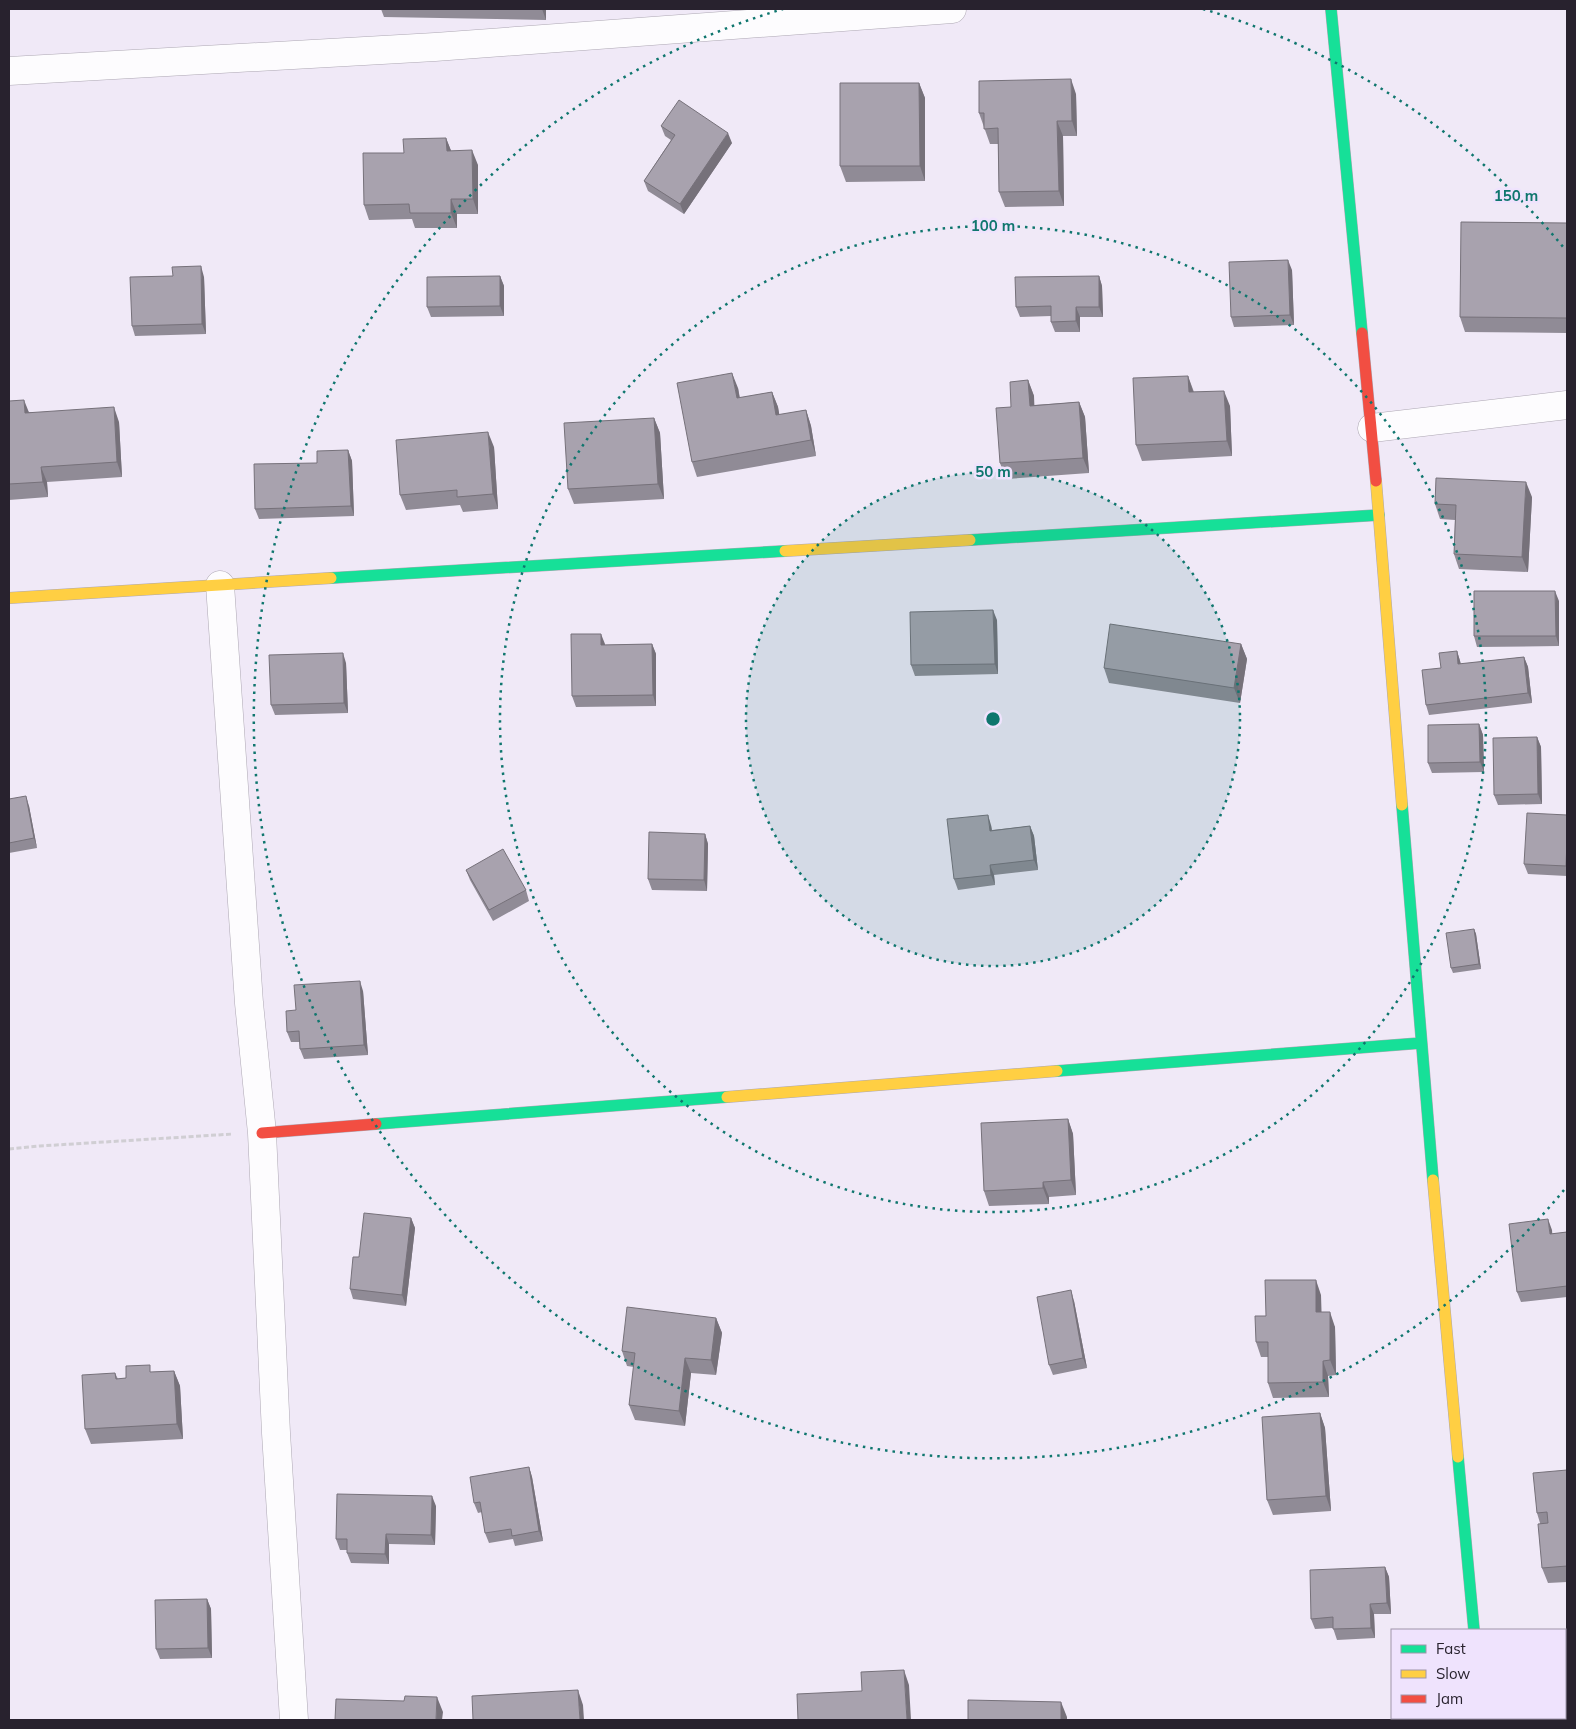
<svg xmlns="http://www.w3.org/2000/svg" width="1576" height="1729" viewBox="0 0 1576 1729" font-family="Mulish,sans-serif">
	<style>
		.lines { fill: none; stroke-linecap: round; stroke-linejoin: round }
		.street-casing { stroke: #ada7b3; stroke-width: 29 }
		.fast-casing { stroke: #ada7b3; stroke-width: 12 }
		.slow-casing { stroke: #ada7b3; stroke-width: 12 }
		.jam-casing { stroke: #ada7b3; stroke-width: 12 }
		.path { stroke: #d0ced3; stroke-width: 3; stroke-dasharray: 5 2.5; stroke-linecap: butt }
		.street { stroke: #fdfcfe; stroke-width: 28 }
		.fast { stroke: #16e098; stroke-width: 11 }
		.slow { stroke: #ffcf43; stroke-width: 11 }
		.jam { stroke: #f24e42; stroke-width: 11 }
		.wall { fill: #908b96 }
		.shaded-wall { fill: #76717a }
		.building { fill: #a8a2ae; stroke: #76717a }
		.ring { fill: none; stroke: #0f766e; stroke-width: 2.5; stroke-dasharray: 2.5 5 }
		.centre { fill: #0f766e; stroke: #efe3fd; stroke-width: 2.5 }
		.ring-label { font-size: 15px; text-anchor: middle; font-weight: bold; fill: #0f766e; stroke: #efe3fd; stroke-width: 5; stroke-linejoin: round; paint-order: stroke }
	</style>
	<rect width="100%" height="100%" fill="#f0e9f7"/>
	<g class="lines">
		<defs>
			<path id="street" d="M 9,71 L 435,47 L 952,9
				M 1372,428 L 1567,405
				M 220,585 L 249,1003 L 262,1133 L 276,1433 L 294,1720
				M 1482,1718 L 1482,1720"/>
			<path id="fast" d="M 1331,9 L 1362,333
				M 970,540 L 1379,515
				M 331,578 L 785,551
				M 1402,805 L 1433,1180
				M 1057,1071 L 1421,1043
				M 376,1124 L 727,1097
				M 1458,1457 L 1474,1630"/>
			<path id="slow" d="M 1376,481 L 1402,805
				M 785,551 L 970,540
				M 9,598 L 331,578
				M 727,1097 L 1057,1071
				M 1433,1180 L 1458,1457"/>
			<path id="jam" d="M 1362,333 L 1376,481
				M 262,1133 L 376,1124"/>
		</defs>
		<use href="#street" class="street-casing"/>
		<use href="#fast" class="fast-casing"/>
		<use href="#slow" class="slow-casing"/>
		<use href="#jam" class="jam-casing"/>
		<path class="path" d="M 9,1149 L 40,1146 L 233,1134"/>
		<use href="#street" class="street"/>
		<use href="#fast" class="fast"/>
		<use href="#slow" class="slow"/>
		<use href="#jam" class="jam"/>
	</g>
	<path class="wall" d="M 381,9 L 546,9 L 546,20 L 384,17 Z
		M 919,83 L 925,98 L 925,181 L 846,182 L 840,166 Z
		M 1076,94 L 1077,136 L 1063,136 L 1064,206 L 1005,207 L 999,192 L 998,144 L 990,144 L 979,113 Z
		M 661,126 L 732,143 L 684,214 L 648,191 L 644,181 L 671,140 L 665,136 Z
		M 446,138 L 451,151 L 478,165 L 478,214 L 457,214 L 457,228 L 415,228 L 412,219 L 369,220 L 364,205 L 404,153 Z
		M 1567,223 L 1567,333 L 1465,332 L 1460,317 Z
		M 1292,270 L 1294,325 L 1234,327 L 1231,317 Z
		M 500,276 L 504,286 L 504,316 L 431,317 L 427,307 Z
		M 1099,276 L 1102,286 L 1103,317 L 1080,317 L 1080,332 L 1055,332 L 1051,322 L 1051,316 L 1020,317 L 1016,307 Z
		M 204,277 L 206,334 L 135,336 L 132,326 Z
		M 1188,376 L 1194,392 L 1230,406 L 1232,456 L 1142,461 L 1136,445 Z
		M 1028,380 L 1034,396 L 1034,405 L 1079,402 L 1085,417 L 1089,473 L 1006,479 L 1000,463 L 1011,407 Z
		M 738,388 L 740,398 L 772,392 L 778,407 L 779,415 L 806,410 L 811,426 L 816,456 L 697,477 L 692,462 Z
		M 9,401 L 29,412 L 119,422 L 122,477 L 47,482 L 48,497 L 9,500 Z
		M 654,418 L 660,433 L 664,499 L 574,504 L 568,489 Z
		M 494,447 L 498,509 L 463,512 L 460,505 L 406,510 L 400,495 Z
		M 348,450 L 352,461 L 354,516 L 259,519 L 255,509 L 317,463 Z
		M 1532,497 L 1528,572 L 1459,569 L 1454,554 L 1455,520 L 1440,519 L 1435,504 Z
		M 1559,601 L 1559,646 L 1477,647 L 1474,636 Z
		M 997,620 L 998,674 L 915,676 L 911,665 Z
		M 652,644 L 656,654 L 656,706 L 576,707 L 572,696 L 605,645 Z
		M 1241,644 L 1247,659 L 1240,703 L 1109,683 L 1104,668 Z
		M 1457,651 L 1461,664 L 1524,657 L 1528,667 L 1532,703 L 1429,715 L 1426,705 L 1441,668 Z
		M 346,663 L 348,713 L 275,715 L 271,705 Z
		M 1479,724 L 1483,735 L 1484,772 L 1432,773 L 1428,763 Z
		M 1537,737 L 1541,747 L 1542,804 L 1498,805 L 1494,795 Z
		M 9,799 L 29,806 L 37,848 L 9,853 Z
		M 1567,815 L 1567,876 L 1528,874 L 1524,864 Z
		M 991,825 L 992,830 L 1030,826 L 1034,836 L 1038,870 L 994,875 L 995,885 L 958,890 L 954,879 Z
		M 705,834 L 708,844 L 707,891 L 652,890 L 648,879 Z
		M 466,870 L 526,890 L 529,901 L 493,921 L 470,880 Z
		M 1474,929 L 1476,934 L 1481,969 L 1453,973 L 1451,968 Z
		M 363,991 L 368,1055 L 304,1059 L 300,1049 L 300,1042 L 291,1042 L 287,1032 L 296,1010 Z
		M 1068,1119 L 1073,1134 L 1076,1195 L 1049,1197 L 1049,1204 L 989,1206 L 984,1191 Z
		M 411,1218 L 415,1228 L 406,1306 L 353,1299 L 350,1289 L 359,1257 Z
		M 1552,1230 L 1552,1234 L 1567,1232 L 1567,1297 L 1521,1302 L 1517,1292 Z
		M 1321,1295 L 1321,1312 L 1335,1327 L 1336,1375 L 1328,1376 L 1329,1397 L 1273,1398 L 1268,1383 L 1268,1357 L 1261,1357 L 1256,1342 L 1266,1316 Z
		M 1074,1301 L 1087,1368 L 1053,1375 L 1049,1365 Z
		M 716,1318 L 722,1333 L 716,1375 L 691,1373 L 685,1426 L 635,1420 L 629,1405 L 634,1367 L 627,1366 L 622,1351 Z
		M 174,1371 L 180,1386 L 183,1439 L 91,1444 L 85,1429 L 115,1373 L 118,1379 L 126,1378 L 152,1372 Z
		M 1320,1413 L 1325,1428 L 1331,1511 L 1273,1515 L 1267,1500 Z
		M 529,1467 L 532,1477 L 543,1541 L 515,1546 L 513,1539 L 489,1543 L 485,1533 L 482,1512 L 478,1513 L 474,1503 Z
		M 1567,1470 L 1567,1582 L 1548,1583 L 1542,1568 L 1540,1523 L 1537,1513 Z
		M 436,1506 L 435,1545 L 389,1544 L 389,1564 L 351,1563 L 347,1553 L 347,1550 L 340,1550 L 336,1539 Z
		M 1385,1567 L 1389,1577 L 1391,1614 L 1374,1614 L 1375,1638 L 1337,1640 L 1333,1628 L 1315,1629 L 1311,1619 Z
		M 207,1599 L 211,1609 L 212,1658 L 160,1659 L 156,1649 Z"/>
	<path class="shaded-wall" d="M 542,9 L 546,9 L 546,20 Z
		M 1071,79 L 1076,94 L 1077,136 L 1072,121 Z
		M 919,83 L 925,98 L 925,181 L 920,166 Z
		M 1057,121 L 1063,136 L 1064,206 L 1059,191 Z
		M 728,133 L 732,143 L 684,214 L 680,204 Z
		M 446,138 L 452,153 L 447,151 Z
		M 472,150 L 478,165 L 478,214 L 473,199 Z
		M 451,199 L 457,214 L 457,228 L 451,213 Z
		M 1288,260 L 1292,270 L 1294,325 L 1290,315 Z
		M 201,266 L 204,277 L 206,334 L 202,324 Z
		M 500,276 L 504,286 L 504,316 L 500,306 Z
		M 1099,276 L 1102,286 L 1103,317 L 1099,307 Z
		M 1076,307 L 1080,317 L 1080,332 L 1076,321 Z
		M 732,373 L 738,388 L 742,414 L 737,398 Z
		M 1188,376 L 1193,391 L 1194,408 L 1189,392 Z
		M 1028,380 L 1034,396 L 1035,421 L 1030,406 Z
		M 1224,391 L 1230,406 L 1232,456 L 1227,441 Z
		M 772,392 L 778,407 L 782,430 L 776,415 Z
		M 24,400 L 30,415 L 25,413 Z
		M 1079,402 L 1085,417 L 1089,473 L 1083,458 Z
		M 114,407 L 119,422 L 122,477 L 117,462 Z
		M 806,410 L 811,426 L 816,456 L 811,440 Z
		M 654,418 L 660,433 L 664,499 L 658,484 Z
		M 488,432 L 494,447 L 498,509 L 493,494 Z
		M 348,450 L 352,461 L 354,516 L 351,506 Z
		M 41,467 L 47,482 L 48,497 L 43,482 Z
		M 1526,482 L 1532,497 L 1528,572 L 1522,557 Z
		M 1555,591 L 1559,601 L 1559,646 L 1556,636 Z
		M 993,610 L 997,620 L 998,674 L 995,664 Z
		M 601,634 L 605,644 L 605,655 L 601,645 Z
		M 652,644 L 656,654 L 656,706 L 653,695 Z
		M 1241,644 L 1247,659 L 1240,703 L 1234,688 Z
		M 1457,651 L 1460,661 L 1462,675 L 1458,664 Z
		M 343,653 L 346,663 L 348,713 L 344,703 Z
		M 1524,657 L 1528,667 L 1532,703 L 1528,693 Z
		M 1479,724 L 1483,735 L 1484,772 L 1480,762 Z
		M 1537,737 L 1541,747 L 1542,804 L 1538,794 Z
		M 26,796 L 29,806 L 37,848 L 34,838 Z
		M 988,815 L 991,825 L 993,841 L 990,831 Z
		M 1030,826 L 1034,836 L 1038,870 L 1034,860 Z
		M 705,834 L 708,844 L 707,891 L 704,880 Z
		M 1567,840 L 1567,871 L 1566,866 Z
		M 990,865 L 994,875 L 995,885 L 991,875 Z
		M 1474,929 L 1476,934 L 1481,969 L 1479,964 Z
		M 360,981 L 363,991 L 368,1055 L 364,1045 Z
		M 1068,1119 L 1073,1134 L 1076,1195 L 1071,1180 Z
		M 1043,1182 L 1049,1197 L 1049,1204 L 1043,1188 Z
		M 411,1218 L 415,1228 L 406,1306 L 402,1295 Z
		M 1548,1219 L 1552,1230 L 1553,1244 L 1550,1234 Z
		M 1316,1280 L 1321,1295 L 1322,1327 L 1316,1312 Z
		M 1071,1290 L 1074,1301 L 1087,1368 L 1083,1358 Z
		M 1330,1312 L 1335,1327 L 1336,1375 L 1330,1360 Z
		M 716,1318 L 722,1333 L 716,1375 L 711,1360 Z
		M 685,1358 L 691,1373 L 685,1426 L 679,1411 Z
		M 1323,1361 L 1328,1376 L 1329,1397 L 1323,1382 Z
		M 174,1371 L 180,1386 L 183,1439 L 177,1424 Z
		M 1320,1413 L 1325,1428 L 1331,1511 L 1326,1496 Z
		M 529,1467 L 532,1477 L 543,1541 L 539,1531 Z
		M 432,1496 L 436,1506 L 435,1545 L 431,1535 Z
		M 386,1534 L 389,1544 L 389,1564 L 385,1554 Z
		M 1385,1567 L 1389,1577 L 1391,1614 L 1387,1603 Z
		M 207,1599 L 211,1609 L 212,1658 L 208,1648 Z
		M 1370,1604 L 1374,1614 L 1375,1638 L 1371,1628 Z
		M 904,1670 L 909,1685 L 911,1720 L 907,1720 Z
		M 578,1690 L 583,1705 L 584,1720 L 580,1720 Z
		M 437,1697 L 443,1712 L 442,1720 L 436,1720 Z
		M 1061,1702 L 1067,1717 L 1067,1720 L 1061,1720 Z"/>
	<path class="building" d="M 1071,79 L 1072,121 L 1057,121 L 1059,191 L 999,192 L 998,128 L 984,129 L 984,113 L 979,113 L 979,81 Z
		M 840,83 L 919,83 L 920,166 L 840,166 Z
		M 679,100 L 728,133 L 680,204 L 644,181 L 675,135 L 661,126 Z
		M 446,138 L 447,151 L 472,150 L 473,199 L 451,199 L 451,213 L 410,213 L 409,204 L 364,205 L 363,153 L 404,153 L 403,139 Z
		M 1461,222 L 1567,223 L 1567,318 L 1460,317 Z
		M 1288,260 L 1290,315 L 1231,317 L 1229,262 Z
		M 201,266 L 202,324 L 132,326 L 130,277 L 173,276 L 172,267 Z
		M 500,276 L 500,306 L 427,307 L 427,277 Z
		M 1099,276 L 1099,307 L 1076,307 L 1076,321 L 1051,322 L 1051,306 L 1016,307 L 1015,277 Z
		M 732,373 L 737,398 L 772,392 L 776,415 L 806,410 L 811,440 L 692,462 L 677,383 Z
		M 1188,376 L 1189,392 L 1224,391 L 1227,441 L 1136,445 L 1133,378 Z
		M 1028,380 L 1030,406 L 1079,402 L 1083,458 L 1000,463 L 996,408 L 1011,407 L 1010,382 Z
		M 24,400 L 25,413 L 114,407 L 117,462 L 41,467 L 43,482 L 9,484 L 9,401 Z
		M 654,418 L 658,484 L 568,489 L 564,423 Z
		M 488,432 L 493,494 L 457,497 L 457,490 L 400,495 L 396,440 Z
		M 348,450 L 351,506 L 255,509 L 254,464 L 317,463 L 317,451 Z
		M 1436,478 L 1526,482 L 1522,557 L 1454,554 L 1456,505 L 1435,504 Z
		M 1474,591 L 1555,591 L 1556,636 L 1474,636 Z
		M 993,610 L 995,664 L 911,665 L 910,612 Z
		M 1110,624 L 1241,644 L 1234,688 L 1104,668 Z
		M 571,634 L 601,634 L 601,645 L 652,644 L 653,695 L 572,696 Z
		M 1457,651 L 1458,664 L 1524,657 L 1528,693 L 1426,705 L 1422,670 L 1441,668 L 1439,653 Z
		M 343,653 L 344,703 L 271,705 L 269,655 Z
		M 1479,724 L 1480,762 L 1428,763 L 1428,725 Z
		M 1537,737 L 1538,794 L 1494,795 L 1493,738 Z
		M 26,796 L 34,838 L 9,843 L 9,799 Z
		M 1527,813 L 1567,815 L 1567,840 L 1566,866 L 1524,864 Z
		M 988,815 L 990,831 L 1030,826 L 1034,860 L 990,865 L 991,875 L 954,879 L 947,819 Z
		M 649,832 L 705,834 L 704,880 L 648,879 Z
		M 503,849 L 526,890 L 489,910 L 466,870 Z
		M 1474,929 L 1479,964 L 1451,968 L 1446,933 Z
		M 360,981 L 364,1045 L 300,1049 L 299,1031 L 287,1032 L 286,1011 L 296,1010 L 294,985 Z
		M 1068,1119 L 1071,1180 L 1043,1182 L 1043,1188 L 984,1191 L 981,1123 Z
		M 364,1213 L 411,1218 L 402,1295 L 350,1289 L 353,1257 L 359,1257 Z
		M 1548,1219 L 1550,1234 L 1567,1232 L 1567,1286 L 1517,1292 L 1509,1224 Z
		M 1265,1280 L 1316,1280 L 1316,1312 L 1330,1312 L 1330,1360 L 1323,1361 L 1323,1382 L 1268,1383 L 1268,1342 L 1256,1342 L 1255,1316 L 1266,1316 Z
		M 1071,1290 L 1083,1358 L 1049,1365 L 1037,1297 Z
		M 627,1307 L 716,1318 L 711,1360 L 685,1358 L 679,1411 L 629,1405 L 635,1353 L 622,1351 Z
		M 150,1365 L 150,1372 L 174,1371 L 177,1424 L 85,1429 L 82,1375 L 115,1373 L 116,1379 L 126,1378 L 126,1366 Z
		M 1320,1413 L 1326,1496 L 1267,1500 L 1262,1417 Z
		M 529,1467 L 539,1531 L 512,1536 L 511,1529 L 485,1533 L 480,1502 L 474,1503 L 470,1477 Z
		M 1567,1470 L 1567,1566 L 1542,1568 L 1538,1524 L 1548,1523 L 1547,1512 L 1537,1513 L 1533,1473 Z
		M 337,1494 L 432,1496 L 431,1535 L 386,1534 L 385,1554 L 347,1553 L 347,1539 L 336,1539 Z
		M 1385,1567 L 1387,1603 L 1370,1604 L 1371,1628 L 1333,1629 L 1333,1617 L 1311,1619 L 1310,1570 Z
		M 207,1599 L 208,1648 L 156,1649 L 155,1600 Z
		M 904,1670 L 907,1720 L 798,1720 L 797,1694 L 862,1691 L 861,1672 Z
		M 578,1690 L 580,1720 L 473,1720 L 472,1696 Z
		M 405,1696 L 437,1697 L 436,1720 L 335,1720 L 336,1699 L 404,1701 Z
		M 1565,1697 L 1567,1697 L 1567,1720 L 1527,1720 L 1527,1718 L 1565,1718 Z
		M 968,1700 L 1061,1702 L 1061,1720 L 968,1720 Z"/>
	<circle cx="993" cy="719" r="247" fill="#0f766e" fill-opacity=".12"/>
	<g class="ring">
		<circle cx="993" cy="719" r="247"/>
		<circle cx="993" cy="719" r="493"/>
		<path d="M1564 1190A740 740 0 1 1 783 9M1203 9A740 740 0 0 1 1564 248"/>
	</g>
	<circle cx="993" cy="719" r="8" class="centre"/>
	<g class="ring-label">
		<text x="1516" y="201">150 m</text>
		<text x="993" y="231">100 m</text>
		<text x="993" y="477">50 m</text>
	</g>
	<rect width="1576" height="1729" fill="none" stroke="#28222e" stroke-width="20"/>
	<rect x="1391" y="1629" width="175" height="90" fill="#efe3fd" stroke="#9f96aa"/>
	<rect x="1401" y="1645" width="25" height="8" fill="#16e098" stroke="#9f96aa"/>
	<text x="1436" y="1654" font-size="15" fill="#28222e">Fast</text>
	<rect x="1401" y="1670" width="25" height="8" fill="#ffcf43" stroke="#9f96aa"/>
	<text x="1436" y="1679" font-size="15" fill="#28222e">Slow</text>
	<rect x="1401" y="1695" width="25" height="8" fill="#f24e42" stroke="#9f96aa"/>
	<text x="1436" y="1704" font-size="15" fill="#28222e">Jam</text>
</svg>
